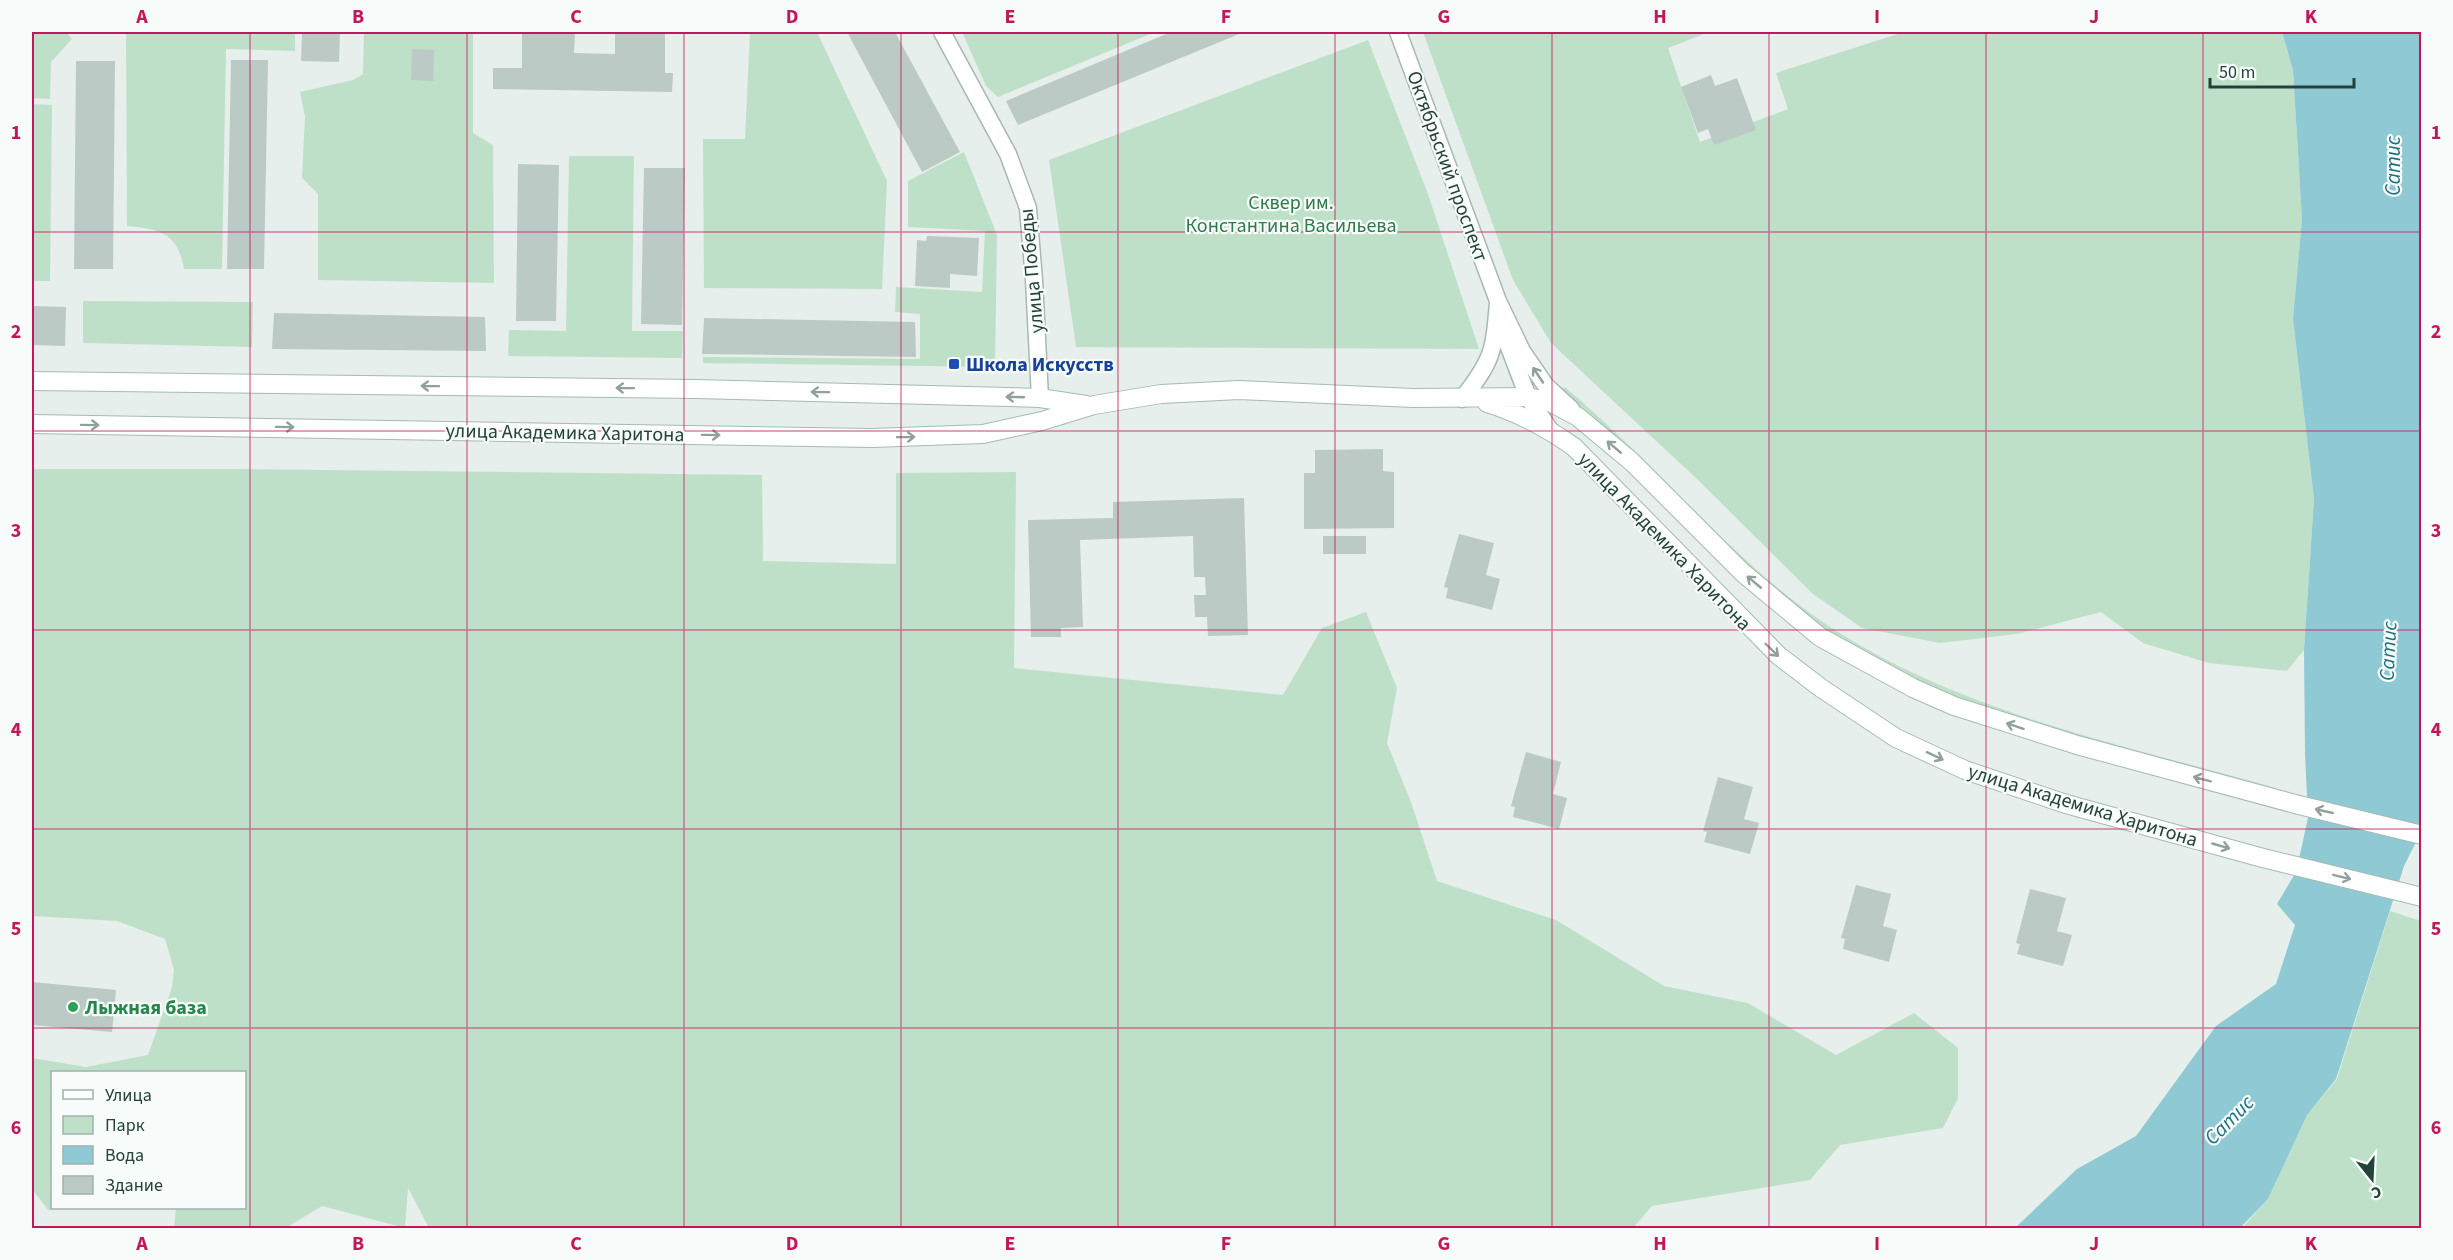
<svg xmlns="http://www.w3.org/2000/svg" width="2453" height="1260" viewBox="0 0 2453 1260" font-family="'Source Sans 3',sans-serif">
	<style>
		.green { fill: #bfe0c8 }
		.water { fill: #8ec9d4 }
		.building { fill: #bbcac4 }
		.lines { fill: none; stroke-linecap: round; stroke-linejoin: round }
		.street-casing { stroke: #a8b8b2; stroke-width: 19 }
		.secondary-casing { stroke: #a4bbb3; stroke-width: 20 }
		.street { stroke: #fff; stroke-width: 16 }
		.secondary { stroke: #fff; stroke-width: 18 }
		.oneway { stroke: #92a09c }
		.grid { fill: none; stroke: #c2185b; stroke-width: 1.5; stroke-opacity: 0.55 }
		.transit-dot { fill: #1a4fb4; stroke: #f7fbf9; stroke-width: 2 }
		.leisure-dot { fill: #2e9e5b; stroke: #f7fbf9; stroke-width: 2 }
		.labels { text-anchor: middle; stroke-width: 4.5; stroke-linejoin: round; paint-order: stroke }
		.street-label { font-size: 20px; fill: #24423a; stroke: #f7fbf9 }
		.park-label { font-size: 20px; fill: #2d7a4b; stroke: #f7fbf9 }
		.transit-label { font-size: 20px; font-weight: bold; fill: #164399; stroke: #f7fbf9; text-anchor: start }
		.leisure-label { font-size: 20px; font-weight: bold; fill: #27864d; stroke: #f7fbf9; text-anchor: start }
		.water-label { font-size: 21px; font-style: italic; fill: #1c6f80; stroke: #f7fbf9 }
		.neatline { fill: none; stroke: #c2185b; stroke-width: 2 }
		.grid-label { font-size: 20px; text-anchor: middle; font-weight: bold; fill: #c2185b }
	</style>
	<rect width="100%" height="100%" fill="#e6efeb"/>
	<path class="green" d="M 32,32 L 66,32 L 72,39 L 51,62 L 50,99 L 32,98 Z
		M 126,32 L 295,32 L 295,51 L 226,49 L 222,269 L 184,269 C 178,233 160,229 127,226 Z
		M 364,32 L 473,32 L 473,133 L 493,145 L 494,283 L 318,280 L 318,194 L 302,178 L 305,116 L 300,92 L 353,80 L 363,74 Z
		M 750,32 L 817,32 L 887,181 L 882,289 L 704,288 L 703,139 L 745,139 Z
		M 962,32 L 1155,32 L 998,97 L 986,86 Z
		M 1423,32 L 1709,32 L 1668,48 L 1700,142 L 1788,109 L 1776,73 L 1904,32 L 2282,32 L 2293,70 L 2302,219 L 2293,319 L 2314,499 L 2304,650 L 2287,671 L 2209,663 L 2143,643 L 2101,612 L 2017,634 L 1940,643 L 1862,628 L 1813,594 L 1697,479 L 1551,343 L 1513,280 Z
		M 1368,40 L 1428,194 L 1479,349 L 1076,347 L 1049,160 Z
		M 32,104 L 52,105 L 50,281 L 32,281 Z
		M 964,152 L 997,235 L 995,367 L 703,363 L 703,357 L 920,359 L 920,314 L 895,312 L 896,287 L 982,292 L 985,231 L 908,227 L 908,181 Z
		M 569,156 L 634,156 L 632,331 L 683,331 L 682,358 L 508,356 L 509,330 L 566,331 Z
		M 83,301 L 253,302 L 252,347 L 83,343 Z
		M 1557,387 L 1566,388 C 1651,459 1720,547 1810,613 C 1942,708 2112,742 2266,785 L 2281,790 L 2279,794 L 1983,711 L 1909,679 L 1842,642 L 1801,614 L 1750,573 L 1606,432 Z
		M 32,469 L 243,469 L 762,475 L 763,561 L 896,564 L 896,473 L 1016,472 L 1014,668 L 1283,695 L 1322,628 L 1366,612 L 1397,688 L 1387,743 L 1411,802 L 1437,881 L 1556,920 L 1664,986 L 1748,1003 L 1836,1055 L 1914,1013 L 1958,1048 L 1958,1098 L 1943,1128 L 1840,1145 L 1810,1180 L 1652,1206 L 1633,1228 L 429,1228 L 408,1188 L 405,1228 L 322,1206 L 286,1228 L 174,1228 L 176,1208 L 244,1208 L 244,1072 L 52,1072 L 52,1206 L 49,1211 L 32,1189 L 32,1058 L 86,1067 L 148,1055 L 172,987 L 174,970 L 165,939 L 117,921 L 32,916 Z
		M 2390,911 L 2421,921 L 2421,1228 L 2242,1228 L 2268,1199 L 2307,1115 L 2337,1079 Z"/>
	<path class="water" d="M 2282,32 L 2421,32 L 2421,832 L 2404,866 L 2336,1079 L 2307,1115 L 2268,1199 L 2240,1228 L 2015,1228 L 2077,1169 L 2136,1136 L 2216,1026 L 2276,984 L 2295,925 L 2277,904 L 2296,872 L 2308,818 L 2305,753 L 2304,650 L 2314,499 L 2293,319 L 2302,219 L 2293,70 Z"/>
	<path class="building" d="M 302,32 L 340,32 L 339,62 L 301,61 Z
		M 522,32 L 575,32 L 574,53 L 615,54 L 615,32 L 665,32 L 665,73 L 673,73 L 672,92 L 493,89 L 493,68 L 522,68 Z
		M 847,32 L 895,32 L 960,152 L 922,172 Z
		M 1171,32 L 1244,32 L 1018,125 L 1006,101 Z
		M 412,49 L 434,50 L 433,81 L 411,80 Z
		M 231,60 L 268,60 L 264,269 L 227,269 Z
		M 76,61 L 115,61 L 113,269 L 74,269 Z
		M 1711,75 L 1715,86 L 1737,78 L 1756,130 L 1714,145 L 1708,129 L 1698,133 L 1681,87 Z
		M 518,164 L 559,165 L 556,321 L 516,321 Z
		M 644,168 L 685,168 L 682,325 L 641,324 Z
		M 927,236 L 979,238 L 977,276 L 950,274 L 950,288 L 915,286 L 917,240 L 926,241 Z
		M 32,306 L 66,307 L 65,346 L 32,345 Z
		M 274,313 L 485,317 L 486,351 L 272,349 Z
		M 704,318 L 915,322 L 916,357 L 702,354 Z
		M 1383,449 L 1383,471 L 1394,472 L 1394,528 L 1304,529 L 1304,473 L 1315,473 L 1315,450 Z
		M 1244,498 L 1248,635 L 1208,636 L 1207,617 L 1195,617 L 1194,595 L 1206,595 L 1205,577 L 1194,577 L 1193,536 L 1080,540 L 1083,627 L 1061,628 L 1061,637 L 1031,637 L 1028,520 L 1113,518 L 1113,502 Z
		M 1459,534 L 1494,543 L 1486,575 L 1500,579 L 1492,610 L 1446,598 L 1448,588 L 1444,587 Z
		M 1323,536 L 1366,536 L 1366,554 L 1323,554 Z
		M 1526,752 L 1561,762 L 1553,794 L 1567,798 L 1559,829 L 1513,817 L 1515,807 L 1511,806 Z
		M 1718,777 L 1753,787 L 1744,819 L 1759,823 L 1750,854 L 1704,842 L 1707,832 L 1703,831 Z
		M 1856,885 L 1891,894 L 1883,926 L 1897,930 L 1889,962 L 1843,949 L 1845,939 L 1841,938 Z
		M 2030,889 L 2066,898 L 2057,931 L 2072,935 L 2063,966 L 2017,954 L 2020,944 L 2016,943 Z
		M 32,982 L 116,990 L 112,1032 L 32,1025 Z"/>
	<g class="lines">
		<defs>
			<path id="street" d="M 942,32 L 1008,154 L 1028,208 L 1034,280 L 1040,398
				M 1398,32 L 1498,301 L 1522,351 L 1546,386 L 1571,409
				M 1504,334 L 1528,397 L 1550,430
				M 1462,399 C 1493,360 1494,351 1498,302"/>
			<path id="secondary" d="M 32,381 L 696,389 L 1008,397 L 1040,398 L 1086,405
				M 1487,403 C 1519,413 1546,427 1574,447 L 1779,656 L 1821,688 L 1896,738 L 1965,770 L 2066,804 L 2263,858 L 2422,897
				M 32,424 L 872,438 L 983,434 L 1042,421 L 1094,405 L 1161,394 L 1239,390 L 1413,398 L 1528,397 L 1550,402 L 1578,417 L 1632,462 L 1743,573 L 1820,637 L 1913,688 L 1954,706 L 2077,745 L 2299,805 L 2422,835"/>
		</defs>
		<use href="#street" class="street-casing"/>
		<use href="#secondary" class="secondary-casing"/>
		<use href="#street" class="street"/>
		<use href="#secondary" class="secondary"/>
	</g>
	<defs><path id="oneway-shaft" d="M-6 0H5M1.5-3L5.5 0L1.5 3" fill="none" stroke-width="1.6" stroke-linecap="round" stroke-linejoin="round" transform="scale(1.5)"/></defs>
	<g class="oneway">
		<use href="#oneway-shaft" transform="translate(1538 375) rotate(-124)"/>
		<use href="#oneway-shaft" transform="translate(430 386) rotate(-179)"/>
		<use href="#oneway-shaft" transform="translate(625 388) rotate(-179)"/>
		<use href="#oneway-shaft" transform="translate(820 392) rotate(-179)"/>
		<use href="#oneway-shaft" transform="translate(1015 397) rotate(-178)"/>
		<use href="#oneway-shaft" transform="translate(90 425) rotate(1)"/>
		<use href="#oneway-shaft" transform="translate(285 427) rotate(1)"/>
		<use href="#oneway-shaft" transform="translate(711 435) rotate(1)"/>
		<use href="#oneway-shaft" transform="translate(906 437) rotate(-1)"/>
		<use href="#oneway-shaft" transform="translate(1614 447) rotate(-140)"/>
		<use href="#oneway-shaft" transform="translate(1754 582) rotate(-140)"/>
		<use href="#oneway-shaft" transform="translate(1772 650) rotate(44)"/>
		<use href="#oneway-shaft" transform="translate(2015 726) rotate(-162)"/>
		<use href="#oneway-shaft" transform="translate(1935 756) rotate(25)"/>
		<use href="#oneway-shaft" transform="translate(2202 779) rotate(-165)"/>
		<use href="#oneway-shaft" transform="translate(2324 811) rotate(-167)"/>
		<use href="#oneway-shaft" transform="translate(2221 846) rotate(16)"/>
		<use href="#oneway-shaft" transform="translate(2342 877) rotate(14)"/>
	</g>
	<path class="grid" d="M 250,32 L 250,1228M 467,32 L 467,1228M 684,32 L 684,1228M 901,32 L 901,1228M 1118,32 L 1118,1228M 1335,32 L 1335,1228M 1552,32 L 1552,1228M 1769,32 L 1769,1228M 1986,32 L 1986,1228M 2203,32 L 2203,1228M 32,232 L 2422,232M 32,431 L 2422,431M 32,630 L 2422,630M 32,829 L 2422,829M 32,1028 L 2422,1028"/>
	<rect class="transit-dot" x="948" y="358" width="12" height="12" rx="3"/>
	<circle class="leisure-dot" cx="73" cy="1007" r="6"/>
	<g class="labels">
		<g class="street-label">
			<text transform="translate(1448 166) rotate(70)" y="7">Октябрьский проспект</text>
			<text transform="translate(1031 271) rotate(-95)" y="7">улица Победы</text>
			<text transform="translate(565 432) rotate(1)" y="7">улица Академика Харитона</text>
			<text transform="translate(1665 541) rotate(46)" y="7">улица Академика Харитона</text>
			<text transform="translate(2083 805) rotate(17)" y="7">улица Академика Харитона</text>
		</g>
		<g class="park-label">
			<text x="1291" y="209">Сквер им.<tspan x="1291" dy="23">Константина Васильева</tspan></text>
		</g>
		<g class="transit-label">
			<text x="966" y="371">Школа Искусств</text>
		</g>
		<g class="leisure-label">
			<text x="85" y="1014">Лыжная база</text>
		</g>
		<g class="water-label">
			<text transform="translate(2393 166) rotate(-90)" y="7">Сатис</text>
			<text transform="translate(2388 651) rotate(-87)" y="7">Сатис</text>
			<text transform="translate(2229 1120) rotate(-45)" y="7">Сатис</text>
		</g>
	</g>
	<rect width="2453" height="1260" fill="none" stroke="#f7fbf9" stroke-width="66"/>
	<rect x="51" y="1071" width="195" height="138" fill="#f7fbf9" stroke="#a3b1ad" stroke-width="1.5"/>
	<rect x="63" y="1090" width="30" height="9" fill="#ffffff" stroke="#a3b1ad" stroke-width="1.5"/>
	<text x="105" y="1101" font-size="18" fill="#24423a">Улица</text>
	<rect x="63" y="1116" width="30" height="18" fill="#bfe0c8" stroke="#a3b1ad" stroke-width="1.5"/>
	<text x="105" y="1131" font-size="18" fill="#24423a">Парк</text>
	<rect x="63" y="1146" width="30" height="18" fill="#8ec9d4" stroke="#a3b1ad" stroke-width="1.5"/>
	<text x="105" y="1161" font-size="18" fill="#24423a">Вода</text>
	<rect x="63" y="1176" width="30" height="18" fill="#bbcac4" stroke="#a3b1ad" stroke-width="1.5"/>
	<text x="105" y="1191" font-size="18" fill="#24423a">Здание</text>
	<g transform="translate(2372 1179) rotate(162)" stroke="#f7fbf9" stroke-width="4.5" paint-order="stroke">
	<path d="M0-4.5L10 22L0 15L-10 22Z" fill="#24423a"/>
	<text y="-9" font-size="16" font-weight="bold" text-anchor="middle" fill="#24423a">С</text>
	</g>
	<path d="M2210 78v9h144v-9" fill="none" stroke="#24423a" stroke-width="3"/>
	<text x="2219" y="78" font-size="18" fill="#24423a" stroke="#f7fbf9" stroke-width="4.5" paint-order="stroke">50 m</text>
	<rect x="33" y="33" width="2387" height="1194" class="neatline"/>
	<g class="grid-label">
		<text x="142" y="23">A</text>
		<text x="358" y="23">B</text>
		<text x="576" y="23">C</text>
		<text x="792" y="23">D</text>
		<text x="1010" y="23">E</text>
		<text x="1226" y="23">F</text>
		<text x="1444" y="23">G</text>
		<text x="1660" y="23">H</text>
		<text x="1877" y="23">I</text>
		<text x="2094" y="23">J</text>
		<text x="2311" y="23">K</text>
		<text x="16" y="139">1</text>
		<text x="2436" y="139">1</text>
		<text x="16" y="338">2</text>
		<text x="2436" y="338">2</text>
		<text x="16" y="537">3</text>
		<text x="2436" y="537">3</text>
		<text x="16" y="736">4</text>
		<text x="2436" y="736">4</text>
		<text x="16" y="935">5</text>
		<text x="2436" y="935">5</text>
		<text x="16" y="1134">6</text>
		<text x="2436" y="1134">6</text>
		<text x="142" y="1250">A</text>
		<text x="358" y="1250">B</text>
		<text x="576" y="1250">C</text>
		<text x="792" y="1250">D</text>
		<text x="1010" y="1250">E</text>
		<text x="1226" y="1250">F</text>
		<text x="1444" y="1250">G</text>
		<text x="1660" y="1250">H</text>
		<text x="1877" y="1250">I</text>
		<text x="2094" y="1250">J</text>
		<text x="2311" y="1250">K</text>
	</g>
</svg>
